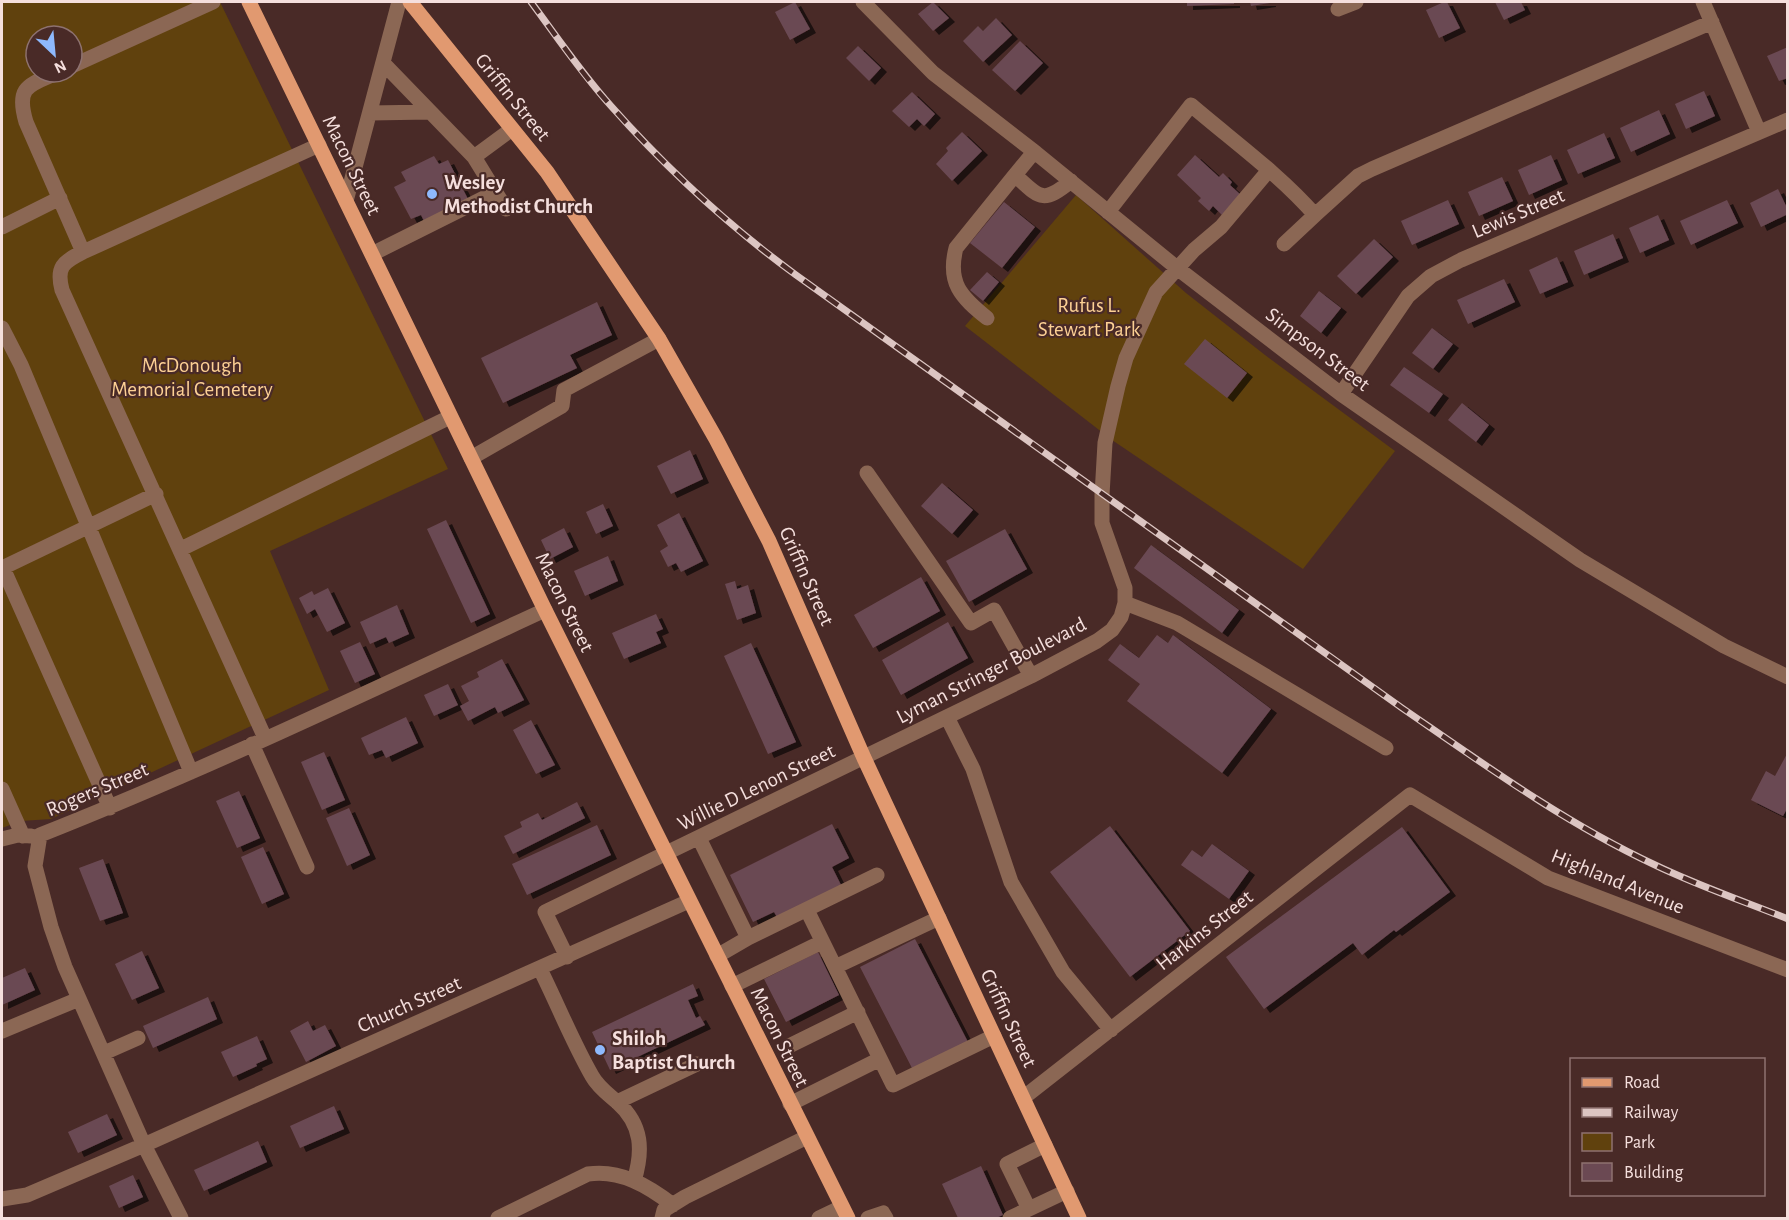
<svg xmlns="http://www.w3.org/2000/svg" width="1789" height="1220" viewBox="0 0 1789 1220" font-family="'Alegreya Sans',sans-serif">
	<style>
		.green { fill: #60410d; fill-rule: evenodd }
		.building { fill: #6b4953; filter: url(#shadow) }
		.lines { fill: none; stroke-linecap: round; stroke-linejoin: round }
		.minor { stroke: #8b6754; stroke-width: 15 }
		.major { stroke: #e19970; stroke-width: 15 }
		.rail-casing { stroke: #dcc5c2; stroke-width: 7 }
		.rail { stroke: #492a27; stroke-width: 4.5; stroke-dasharray: 14; stroke-linecap: butt }
		.poi-dot { fill: #8eb9fd; stroke: #492a27; stroke-width: 2 }
		.labels { text-anchor: middle; stroke-width: 4.5; stroke-linejoin: round; paint-order: stroke }
		.street-label { font-size: 21px; fill: #f5dfdd; stroke: #492a27 }
		.poi-label { font-size: 21px; font-weight: bold; fill: #f5dfdd; stroke: #492a27; text-anchor: start }
		.park-label { font-size: 21px; fill: #fcd094; stroke: #492a27 }
	</style>
	<defs>
		<filter id="shadow"><feDropShadow dx="6" dy="4" stdDeviation="0" flood-color="#0009"/></filter>
	</defs>
	<rect width="100%" height="100%" fill="#492a27"/>
	<path class="green" d="M 2,2 L 220,2 L 448,469 L 270,551 L 329,690 L 51,819 L 21,821 L 2,828 ZM 36,36 L 72,36 L 72,72 L 36,72 Z
		M 1076,195 L 1186,293 L 1265,355 L 1395,451 L 1303,569 L 1112,440 L 965,326 Z"/>
	<path class="building" d="M 795,2 L 810,29 L 790,40 L 775,12 Z
		M 933,2 L 949,18 L 933,31 L 918,14 Z
		M 1187,2 L 1234,2 L 1234,4 L 1187,6 Z
		M 1250,2 L 1270,2 L 1270,3 L 1251,6 Z
		M 1444,2 L 1447,2 L 1460,28 L 1439,38 L 1426,10 Z
		M 1495,2 L 1521,2 L 1525,10 L 1504,20 Z
		M 996,18 L 1012,35 L 983,62 L 963,41 L 978,26 L 983,31 Z
		M 1020,41 L 1043,63 L 1015,91 L 992,70 Z
		M 858,46 L 881,68 L 869,81 L 846,58 Z
		M 1788,47 L 1788,78 L 1779,81 L 1767,56 Z
		M 1704,91 L 1715,116 L 1686,129 L 1675,104 Z
		M 912,92 L 935,114 L 924,126 L 917,119 L 909,127 L 892,111 Z
		M 1659,110 L 1670,134 L 1631,152 L 1620,128 Z
		M 962,132 L 982,151 L 952,181 L 936,164 L 948,151 L 946,148 Z
		M 1604,133 L 1615,158 L 1578,174 L 1567,150 Z
		M 1195,155 L 1219,177 L 1223,173 L 1232,182 L 1230,185 L 1242,196 L 1223,216 L 1213,206 L 1209,211 L 1198,201 L 1201,198 L 1177,175 Z
		M 1551,155 L 1562,180 L 1529,195 L 1518,170 Z
		M 434,156 L 439,164 L 448,160 L 469,201 L 425,223 L 421,215 L 411,219 L 394,187 L 406,181 L 401,172 Z
		M 1502,177 L 1513,201 L 1479,216 L 1468,192 Z
		M 1778,189 L 1788,210 L 1788,214 L 1761,227 L 1750,203 Z
		M 1448,200 L 1459,224 L 1412,245 L 1401,221 Z
		M 1727,200 L 1738,223 L 1691,245 L 1680,221 Z
		M 1004,202 L 1035,227 L 1002,268 L 970,243 Z
		M 1658,215 L 1669,240 L 1640,253 L 1629,228 Z
		M 1613,234 L 1623,258 L 1584,275 L 1574,251 Z
		M 1374,239 L 1393,257 L 1356,294 L 1337,276 Z
		M 1557,257 L 1568,282 L 1540,294 L 1529,270 Z
		M 987,272 L 999,282 L 983,301 L 970,290 Z
		M 1504,279 L 1515,302 L 1468,324 L 1457,300 Z
		M 1319,291 L 1341,308 L 1321,333 L 1300,316 Z
		M 597,302 L 612,335 L 570,355 L 577,368 L 503,403 L 481,358 Z
		M 1432,328 L 1453,344 L 1433,369 L 1412,353 Z
		M 1205,339 L 1247,373 L 1227,398 L 1184,364 Z
		M 1404,367 L 1443,394 L 1429,413 L 1390,385 Z
		M 1462,403 L 1489,425 L 1476,442 L 1448,420 Z
		M 690,450 L 703,479 L 671,494 L 657,466 Z
		M 942,483 L 973,510 L 952,534 L 921,506 Z
		M 603,504 L 613,526 L 596,534 L 586,512 Z
		M 679,513 L 703,561 L 681,572 L 676,563 L 668,567 L 660,551 L 668,546 L 657,525 Z
		M 446,520 L 490,614 L 471,623 L 427,529 Z
		M 564,528 L 573,547 L 550,559 L 541,540 Z
		M 1005,529 L 1027,569 L 969,602 L 946,561 Z
		M 1151,545 L 1239,610 L 1222,633 L 1134,568 Z
		M 608,556 L 618,581 L 585,596 L 574,571 Z
		M 921,577 L 940,611 L 873,648 L 854,615 Z
		M 735,581 L 737,589 L 748,585 L 756,613 L 737,620 L 725,584 Z
		M 328,588 L 345,623 L 327,632 L 315,609 L 307,614 L 299,598 L 312,591 L 314,595 Z
		M 397,605 L 409,634 L 389,643 L 386,637 L 370,644 L 360,622 Z
		M 656,614 L 663,629 L 656,632 L 661,643 L 624,659 L 612,633 Z
		M 948,622 L 968,658 L 901,695 L 882,660 Z
		M 1157,635 L 1168,643 L 1173,635 L 1271,709 L 1222,773 L 1127,701 L 1140,684 L 1108,660 L 1120,644 L 1139,658 Z
		M 360,642 L 375,674 L 355,683 L 340,651 Z
		M 751,643 L 796,742 L 768,754 L 724,656 Z
		M 502,659 L 524,700 L 498,713 L 495,707 L 468,721 L 460,706 L 469,701 L 461,686 L 479,677 L 477,672 Z
		M 448,684 L 458,705 L 434,716 L 424,695 Z
		M 406,717 L 418,743 L 386,758 L 382,750 L 369,755 L 361,738 Z
		M 531,720 L 555,765 L 536,774 L 513,730 Z
		M 324,752 L 345,800 L 322,810 L 301,762 Z
		M 1788,752 L 1788,807 L 1783,816 L 1751,800 L 1766,771 L 1775,776 Z
		M 239,791 L 260,838 L 237,848 L 216,801 Z
		M 577,802 L 585,818 L 513,854 L 504,836 L 522,827 L 520,822 L 538,813 L 542,820 Z
		M 349,808 L 370,855 L 347,866 L 326,818 Z
		M 832,824 L 849,858 L 832,867 L 842,887 L 778,919 L 774,912 L 753,922 L 730,875 Z
		M 597,825 L 611,855 L 527,895 L 512,864 Z
		M 1110,826 L 1190,931 L 1130,977 L 1050,872 Z
		M 1402,827 L 1450,892 L 1396,932 L 1394,930 L 1362,955 L 1353,943 L 1264,1009 L 1226,957 Z
		M 1212,844 L 1249,871 L 1229,899 L 1181,865 L 1192,850 L 1202,857 Z
		M 263,847 L 284,894 L 262,904 L 241,857 Z
		M 103,859 L 123,913 L 100,921 L 79,868 Z
		M 915,939 L 968,1042 L 913,1070 L 860,967 Z
		M 142,951 L 159,988 L 132,1000 L 115,964 Z
		M 818,952 L 839,995 L 786,1022 L 764,979 Z
		M 25,968 L 35,990 L 2,1005 L 2,978 Z
		M 693,984 L 698,996 L 688,1000 L 696,1018 L 700,1016 L 705,1025 L 610,1070 L 592,1032 Z
		M 208,997 L 217,1019 L 153,1048 L 143,1026 Z
		M 308,1021 L 313,1031 L 325,1025 L 336,1046 L 306,1062 L 290,1031 Z
		M 257,1036 L 267,1059 L 256,1064 L 257,1066 L 233,1077 L 221,1052 Z
		M 334,1106 L 344,1129 L 300,1148 L 290,1126 Z
		M 107,1114 L 117,1135 L 78,1153 L 68,1132 Z
		M 258,1141 L 267,1162 L 204,1191 L 194,1170 Z
		M 981,1166 L 1003,1215 L 996,1218 L 958,1218 L 942,1184 Z
		M 133,1175 L 143,1197 L 119,1208 L 109,1186 Z"/>
	<g class="lines">
		<path class="minor" d="M 863,2 L 933,73 L 1036,153 L 1177,268 L 1341,394 L 1580,560 L 1724,646 L 1788,677
			M 1703,2 L 1759,132
			M 1338,9 L 1356,2
			M 383,63 L 474,157
			M 72,66 L 213,2
			M 59,72 C 30,85 15,85 26,122 L 83,252
			M 370,113 L 430,112
			M 1034,152 L 1015,175 C 1039,197 1042,205 1071,181
			M 346,201 L 399,2
			M 506,209 L 474,157 L 512,129
			M 1108,212 L 1191,105 C 1233,141 1279,174 1315,215 L 1358,176 L 1372,169 L 1712,22
			M 2,227 L 60,198
			M 1284,244 L 1315,215
			M 372,254 L 496,192
			M 987,318 C 961,297 947,283 956,248 L 1015,175
			M 2,328 L 21,365 L 191,772
			M 1341,394 L 1408,296 L 1431,276 L 1461,260 L 1788,120
			M 471,458 L 562,406 L 564,390 L 659,339
			M 867,473 L 971,623 L 994,610 L 1031,676
			M 181,549 L 450,417
			M 2,568 L 156,494
			M 3,568 L 110,808
			M 1125,603 L 1177,623 L 1386,748
			M 947,717 L 973,769 L 1011,882 L 1063,972 L 1111,1030
			M 265,738 L 62,290 C 56,267 63,262 83,252 L 319,145
			M 252,744 L 307,867
			M 2,789 L 23,836
			M 699,838 L 748,938 L 877,875
			M 2,839 L 18,835 L 31,836
			M 807,910 L 835,967 L 939,918
			M 717,956 L 748,938
			M 567,957 L 545,912 L 1031,676 L 1097,641 L 1112,630 L 1121,617 L 1125,603 L 1125,588 L 1102,523 L 1102,495 L 1105,443 L 1118,386 L 1126,358 L 1156,292 L 1194,250 L 1221,227 L 1269,170
			M 835,967 L 893,1085 L 994,1036
			M 540,969 C 558,1005 572,1041 592,1076 C 598,1087 608,1094 617,1102 C 643,1125 643,1151 634,1181
			M 732,986 L 822,942
			M 2,1031 L 79,999
			M 789,1046 L 858,1012
			M 104,1053 L 138,1038
			M 1023,1098 L 1410,795 L 1548,878 L 1788,970
			M 617,1102 L 697,1064
			M 790,1104 L 880,1059
			M 2,1199 L 27,1195 L 144,1145 L 689,901
			M 1029,1209 L 1007,1164 L 1045,1145
			M 181,1218 L 144,1145 L 65,967 L 51,927 L 35,866 L 40,835 C 212,767 378,687 545,610
			M 498,1218 L 588,1174 C 620,1169 648,1186 673,1205
			M 662,1218 L 664,1210 L 685,1197 L 807,1137
			M 819,1218 L 842,1207
			M 868,1218 L 883,1213 L 886,1218
			M 1010,1218 L 1067,1191"/>
		<path class="major" d="M 249,2 L 545,610 L 848,1218
			M 410,2 L 547,172 L 659,339 L 716,439 L 769,541 L 864,758 L 1079,1218"/>
		<defs>
			<path id="rail" d="M 531,2 C 557,37 582,74 611,106 C 667,169 729,226 796,275 L 1402,708 C 1482,763 1565,823 1653,864 C 1696,885 1743,901 1788,919"/>
		</defs>
		<use href="#rail" class="rail-casing"/>
		<use href="#rail" class="rail"/>
	</g>
	<g class="poi-dot">
		<circle cx="432" cy="194" r="6"/>
		<circle cx="600" cy="1050" r="6"/>
	</g>
	<g class="labels">
		<g class="street-label">
			<text transform="translate(513 97) rotate(51)" y="7">Griffin Street</text>
			<text transform="translate(352 165) rotate(64)" y="7">Macon Street</text>
			<text transform="translate(1518 213) rotate(-23)" y="7">Lewis Street</text>
			<text transform="translate(1318 349) rotate(37)" y="7">Simpson Street</text>
			<text transform="translate(807 576) rotate(66)" y="7">Griffin Street</text>
			<text transform="translate(565 602) rotate(64)" y="7">Macon Street</text>
			<text transform="translate(991 670) rotate(-27)" y="7">Lyman Stringer Boulevard</text>
			<text transform="translate(756 787) rotate(-26)" y="7">Willie D Lenon Street</text>
			<text transform="translate(97 789) rotate(-23)" y="7">Rogers Street</text>
			<text transform="translate(1618 881) rotate(22)" y="7">Highland Avenue</text>
			<text transform="translate(1204 930) rotate(-38)" y="7">Harkins Street</text>
			<text transform="translate(409 1004) rotate(-24)" y="7">Church Street</text>
			<text transform="translate(1009 1018) rotate(65)" y="7">Griffin Street</text>
			<text transform="translate(780 1037) rotate(64)" y="7">Macon Street</text>
		</g>
		<g class="poi-label">
			<text x="444" y="189">Wesley<tspan x="444" dy="24">Methodist Church</tspan></text>
			<text x="612" y="1045">Shiloh<tspan x="612" dy="24">Baptist Church</tspan></text>
		</g>
		<g class="park-label">
			<text x="1089" y="312">Rufus L.<tspan x="1089" dy="24">Stewart Park</tspan></text>
			<text x="192" y="372">McDonough<tspan x="192" dy="24">Memorial Cemetery</tspan></text>
		</g>
	</g>
	<rect width="1789" height="1220" fill="none" stroke="#f5dfdd" stroke-width="6"/>
	<rect x="1570" y="1058" width="195" height="138" fill="#492a27" stroke="#8e7270" stroke-width="1.5"/>
	<rect x="1582" y="1078" width="30" height="9" fill="#e19970" stroke="#8e7270" stroke-width="1.5"/>
	<text x="1624" y="1088" font-size="18" fill="#f5dfdd">Road</text>
	<rect x="1582" y="1108" width="30" height="9" fill="#dcc5c2" stroke="#8e7270" stroke-width="1.5"/>
	<text x="1624" y="1118" font-size="18" fill="#f5dfdd">Railway</text>
	<rect x="1582" y="1133" width="30" height="18" fill="#60410d" stroke="#8e7270" stroke-width="1.5"/>
	<text x="1624" y="1148" font-size="18" fill="#f5dfdd">Park</text>
	<rect x="1582" y="1163" width="30" height="18" fill="#6b4953" stroke="#8e7270" stroke-width="1.5"/>
	<text x="1624" y="1178" font-size="18" fill="#f5dfdd">Building</text>
	<g transform="translate(54 54) rotate(154)"><circle r="28" fill="#492a27" stroke="#8e7270" stroke-width="1.5"/>
	<path d="M0-4.5L10 22L0 15L-10 22Z" fill="#8eb9fd"/>
	<text y="-9" font-size="16" font-weight="bold" text-anchor="middle" fill="#f5dfdd">N</text>
	</g>
</svg>
